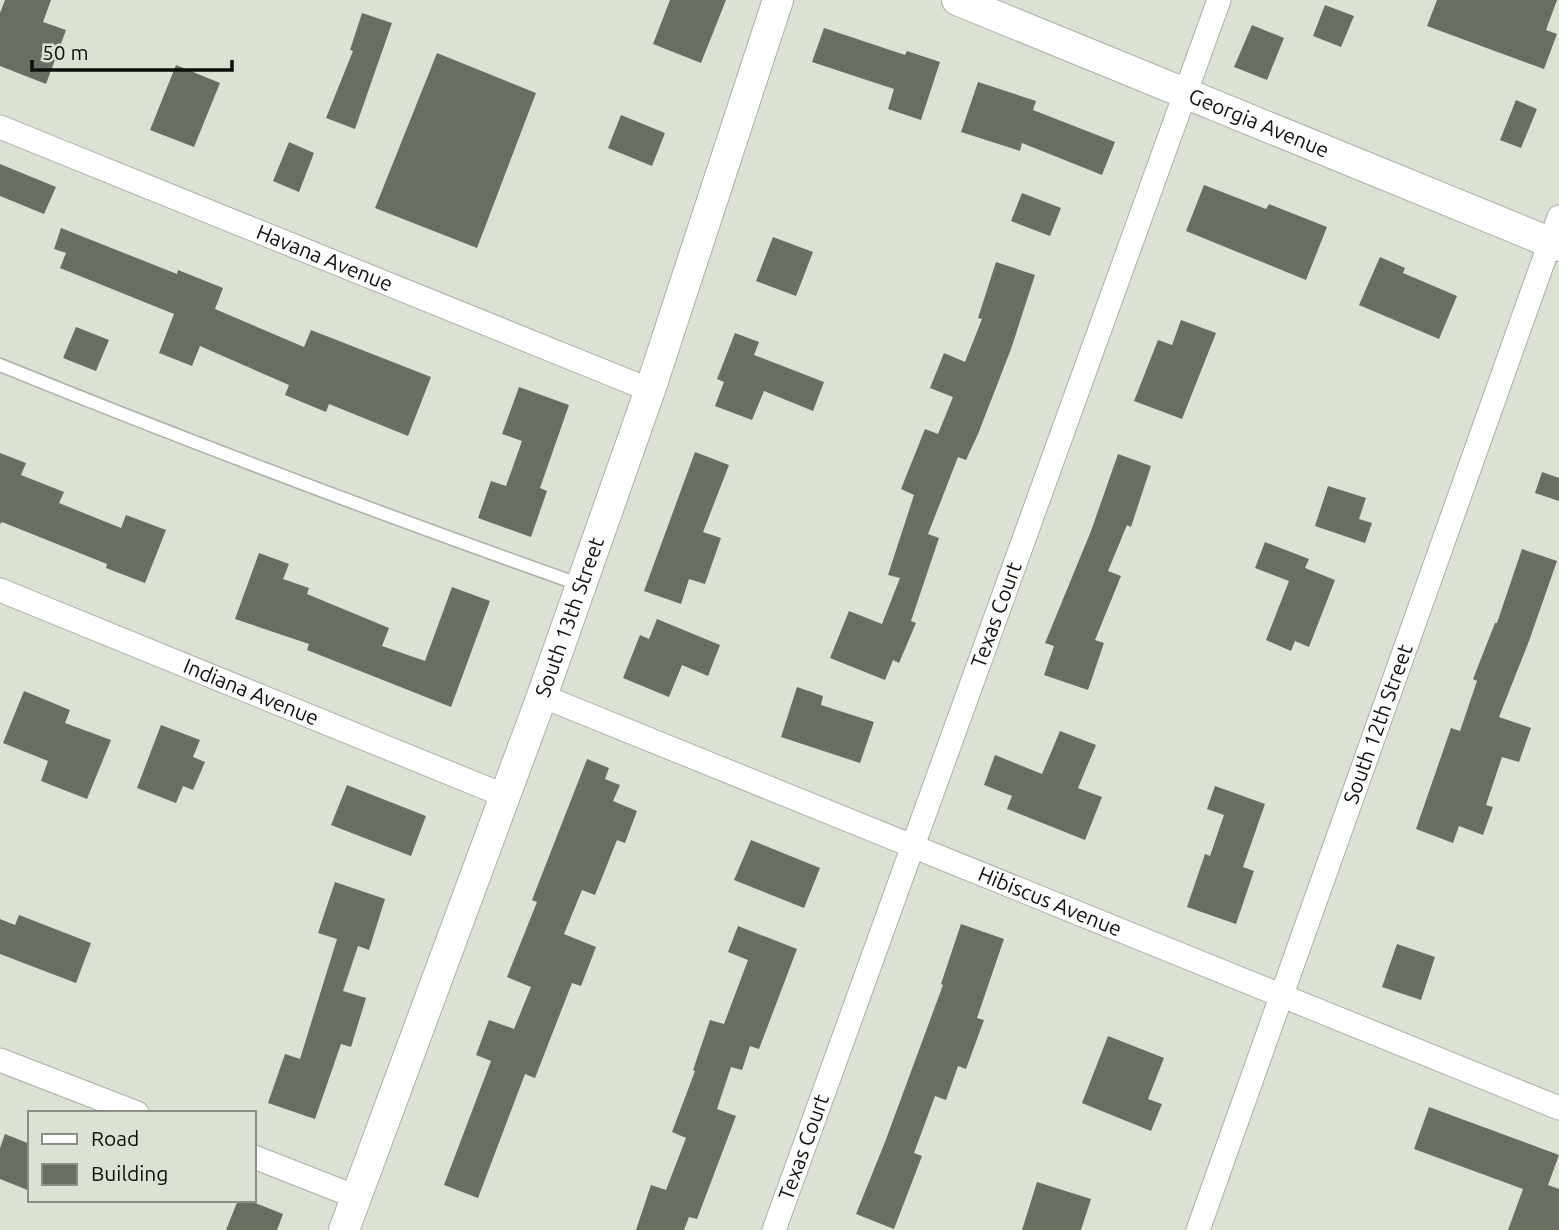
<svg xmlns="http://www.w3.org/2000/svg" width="1559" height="1230" viewBox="0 0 1559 1230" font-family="Ubuntu,sans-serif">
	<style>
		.building { fill: #686e62 }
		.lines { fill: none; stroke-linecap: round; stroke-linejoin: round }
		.service-casing { stroke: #aab0a3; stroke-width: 15 }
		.minor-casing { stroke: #aab0a3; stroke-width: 25 }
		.tertiary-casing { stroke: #aab0a3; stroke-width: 32 }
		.service { stroke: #fff; stroke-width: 12 }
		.minor { stroke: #fff; stroke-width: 23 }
		.tertiary { stroke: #fff; stroke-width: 30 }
		.labels { text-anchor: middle; stroke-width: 6; stroke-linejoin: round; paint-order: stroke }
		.street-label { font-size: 21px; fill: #0d0f0b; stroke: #dbe2d4 }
	</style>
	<rect width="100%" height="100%" fill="#dbe2d4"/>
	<path class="building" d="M 5,0 L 51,0 L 43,22 L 66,30 L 46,84 L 0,66 L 0,13 Z
		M 670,0 L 726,0 L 701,63 L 653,44 Z
		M 1437,0 L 1557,0 L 1546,30 L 1557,34 L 1544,69 L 1427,26 Z
		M 1325,5 L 1354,16 L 1341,47 L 1313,36 Z
		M 362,13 L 392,23 L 355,129 L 326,118 L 353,51 L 350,50 Z
		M 1252,25 L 1284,38 L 1267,80 L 1234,67 Z
		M 824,28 L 905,55 L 907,51 L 940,62 L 921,120 L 888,109 L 894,89 L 812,62 Z
		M 437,53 L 536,93 L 477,248 L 375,208 Z
		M 176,65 L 220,83 L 194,147 L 150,130 Z
		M 978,82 L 1036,101 L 1033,110 L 1115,142 L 1102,175 L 1022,143 L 1020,151 L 961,132 Z
		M 1516,100 L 1537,109 L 1521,148 L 1500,140 Z
		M 621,115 L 665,133 L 652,166 L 608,148 Z
		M 289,142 L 314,153 L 299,192 L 273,181 Z
		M 0,164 L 56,187 L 44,214 L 0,196 Z
		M 1204,185 L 1266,209 L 1269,204 L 1327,227 L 1306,280 L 1186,231 Z
		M 1022,193 L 1061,208 L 1050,236 L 1011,221 Z
		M 61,228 L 177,274 L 178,270 L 223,288 L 215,309 L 304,347 L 311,330 L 431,377 L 408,436 L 329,404 L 326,412 L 285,395 L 289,385 L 200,346 L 192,366 L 159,353 L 174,314 L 60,268 L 66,253 L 54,249 Z
		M 773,237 L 813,252 L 796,296 L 756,281 Z
		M 1380,257 L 1405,268 L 1403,273 L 1457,296 L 1439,339 L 1359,305 Z
		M 996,262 L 1035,275 L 1011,349 L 978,434 L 966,460 L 958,457 L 928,534 L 939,538 L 911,621 L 916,623 L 899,663 L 893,660 L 885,680 L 830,658 L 849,611 L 882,624 L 900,578 L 888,575 L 914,495 L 901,489 L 925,429 L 938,434 L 953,397 L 930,388 L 944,353 L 965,362 L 982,319 L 978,318 Z
		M 1181,320 L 1216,333 L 1182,419 L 1134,401 L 1158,340 L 1172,345 Z
		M 76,327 L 109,340 L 96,371 L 63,358 Z
		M 735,333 L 759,342 L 754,355 L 824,382 L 813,411 L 764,391 L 752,420 L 715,406 L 724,382 L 717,379 Z
		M 519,387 L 569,405 L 540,488 L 547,491 L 531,537 L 478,518 L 491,481 L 506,486 L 522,441 L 502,434 Z
		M 695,452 L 729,465 L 703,532 L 721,538 L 705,584 L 689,579 L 681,604 L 644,591 Z
		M 0,453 L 26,463 L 21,475 L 64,492 L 59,503 L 121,528 L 126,515 L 166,530 L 145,583 L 106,568 L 107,564 L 2,522 L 0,524 Z
		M 1118,454 L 1151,466 L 1131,527 L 1127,525 L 1108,571 L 1121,576 L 1095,640 L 1104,643 L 1088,690 L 1044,675 L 1054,646 L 1045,643 L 1091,531 Z
		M 1542,472 L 1559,478 L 1559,501 L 1535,493 Z
		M 1328,486 L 1366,498 L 1359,519 L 1372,523 L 1365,543 L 1315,526 Z
		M 1265,542 L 1309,559 L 1305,568 L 1335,580 L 1309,647 L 1295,641 L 1291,651 L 1266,640 L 1289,581 L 1255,568 Z
		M 1522,549 L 1557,561 L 1529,641 L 1499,717 L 1531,728 L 1519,762 L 1502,757 L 1486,805 L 1493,807 L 1483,835 L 1459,826 L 1453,843 L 1416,829 L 1451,728 L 1460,731 L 1477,681 L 1473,679 L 1495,623 L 1497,623 Z
		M 259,553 L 289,564 L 283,579 L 309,588 L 307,594 L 389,628 L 382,646 L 425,661 L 452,587 L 490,601 L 451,707 L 307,650 L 309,644 L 235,619 Z
		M 657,619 L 720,645 L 708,676 L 682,665 L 669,697 L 623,678 L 640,635 L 649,639 Z
		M 797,687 L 823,696 L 821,705 L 874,722 L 860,763 L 781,737 Z
		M 24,691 L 70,710 L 65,723 L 111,740 L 87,799 L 41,781 L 48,761 L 3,743 Z
		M 161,725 L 200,740 L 193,757 L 205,762 L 193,790 L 183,786 L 176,803 L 137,788 Z
		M 1060,731 L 1096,745 L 1078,788 L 1102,797 L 1085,840 L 1007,809 L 1012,796 L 984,785 L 995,755 L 1042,774 Z
		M 587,759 L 609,768 L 605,779 L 620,785 L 613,801 L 637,811 L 625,843 L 617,840 L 595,895 L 582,890 L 564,934 L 596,947 L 581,986 L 572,983 L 535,1078 L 525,1074 L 478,1198 L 444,1185 L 491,1061 L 476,1055 L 489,1020 L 514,1029 L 531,987 L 507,977 L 537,902 L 532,900 Z
		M 347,785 L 426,816 L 411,856 L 331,825 Z
		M 1215,786 L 1265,804 L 1243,867 L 1254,871 L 1236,924 L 1187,907 L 1205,854 L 1210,856 L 1224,815 L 1207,809 Z
		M 751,840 L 820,868 L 804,908 L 734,880 Z
		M 335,882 L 385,899 L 369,950 L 358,946 L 343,991 L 366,998 L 351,1047 L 341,1044 L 315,1119 L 268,1103 L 285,1054 L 300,1059 L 337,939 L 318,933 Z
		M 19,915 L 91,943 L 76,983 L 0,954 L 0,919 L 15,925 Z
		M 961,924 L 1004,939 L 977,1018 L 984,1020 L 966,1069 L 958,1066 L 946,1100 L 935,1096 L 914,1153 L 922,1156 L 894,1229 L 856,1214 L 885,1142 L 943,985 L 941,984 Z
		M 738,926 L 797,949 L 759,1049 L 750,1046 L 742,1070 L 731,1067 L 717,1109 L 736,1116 L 697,1219 L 689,1217 L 684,1230 L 636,1230 L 651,1185 L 666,1190 L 686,1138 L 672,1132 L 695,1071 L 693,1070 L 710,1020 L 724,1024 L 748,960 L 728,952 Z
		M 1397,944 L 1435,957 L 1421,1000 L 1382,987 Z
		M 1108,1036 L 1164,1058 L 1148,1099 L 1162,1104 L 1151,1131 L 1082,1103 Z
		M 1429,1107 L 1559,1155 L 1548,1185 L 1559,1189 L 1559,1230 L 1508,1230 L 1523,1189 L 1414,1149 Z
		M 5,1134 L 30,1144 L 30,1191 L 0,1179 L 0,1148 Z
		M 1037,1182 L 1091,1199 L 1081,1230 L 1022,1230 Z
		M 238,1200 L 248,1200 L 283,1214 L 277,1230 L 226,1230 Z"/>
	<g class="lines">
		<defs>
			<path id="service" d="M 0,365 C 192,443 386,516 581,585"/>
			<g id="minor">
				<path id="s1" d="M 0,127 L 650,390"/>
				<path id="s2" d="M 0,590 L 503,795"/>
				<path id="s3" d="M 542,696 L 1559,1108"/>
				<path d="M 0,1060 L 137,1113"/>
				<path d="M 254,1157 L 356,1197"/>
				<path id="s4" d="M 774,1230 L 1219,0"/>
				<path id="s5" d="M 1198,1230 L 1559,217"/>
			</g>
			<g id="tertiary">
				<path id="s6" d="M 957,0 L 1559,246"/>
				<path id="s7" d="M 344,1230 L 542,696 L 650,390 L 778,0"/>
			</g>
		</defs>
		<use href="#service" class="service-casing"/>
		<use href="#minor" class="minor-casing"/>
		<use href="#tertiary" class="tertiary-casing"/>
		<use href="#service" class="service"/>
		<use href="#minor" class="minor"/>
		<use href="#tertiary" class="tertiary"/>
	</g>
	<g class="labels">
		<g class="street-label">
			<text dy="7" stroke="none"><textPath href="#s6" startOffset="326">Georgia Avenue</textPath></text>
			<text dy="7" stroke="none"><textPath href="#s1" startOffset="350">Havana Avenue</textPath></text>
			<text dy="7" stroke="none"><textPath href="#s4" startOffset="654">Texas Court</textPath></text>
			<text dy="7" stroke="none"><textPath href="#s7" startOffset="653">South 13th Street</textPath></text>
			<text dy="7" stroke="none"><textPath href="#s2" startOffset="271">Indiana Avenue</textPath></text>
			<text dy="7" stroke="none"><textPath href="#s5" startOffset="537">South 12th Street</textPath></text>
			<text dy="7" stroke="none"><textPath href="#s3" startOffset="548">Hibiscus Avenue</textPath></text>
			<text dy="7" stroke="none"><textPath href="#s4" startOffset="88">Texas Court</textPath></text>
		</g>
	</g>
	<rect x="28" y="1111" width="228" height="91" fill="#dbe2d4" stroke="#898e84" stroke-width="2"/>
	<rect x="42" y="1134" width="35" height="10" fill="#ffffff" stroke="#898e84" stroke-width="2"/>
	<text x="91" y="1146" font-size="21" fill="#0d0f0b">Road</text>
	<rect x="42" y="1164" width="35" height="21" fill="#686e62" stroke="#898e84" stroke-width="2"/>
	<text x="91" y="1181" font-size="21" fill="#0d0f0b">Building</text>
	<path d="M32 60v10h200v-10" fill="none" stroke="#0d0f0b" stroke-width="3.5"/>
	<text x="42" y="60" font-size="21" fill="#0d0f0b" stroke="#dbe2d4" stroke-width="5" paint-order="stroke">50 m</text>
</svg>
